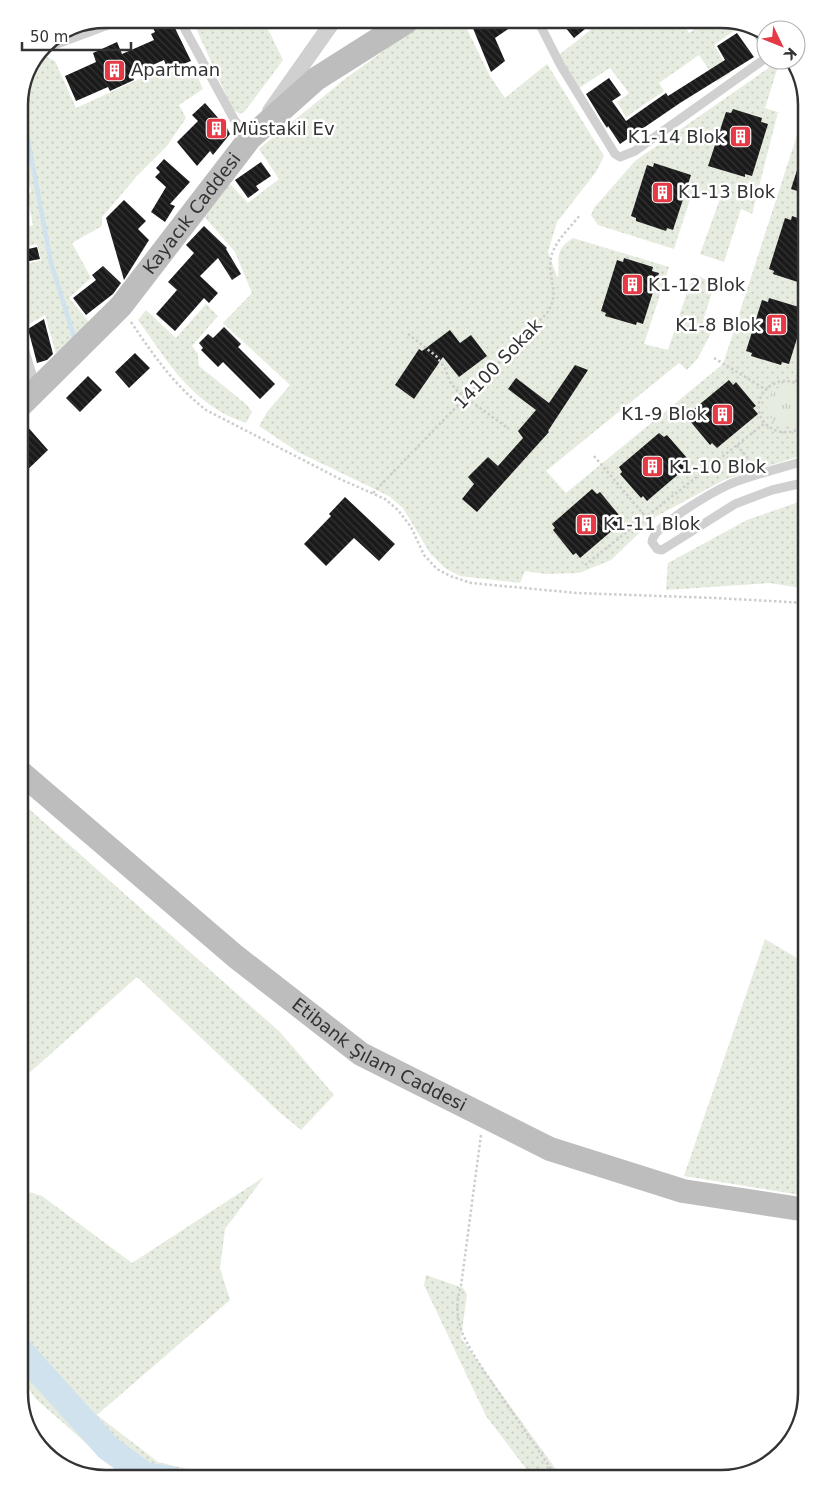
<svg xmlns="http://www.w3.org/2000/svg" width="826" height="1498" viewBox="0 0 826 1498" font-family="'DejaVu Sans',sans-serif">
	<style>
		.grass { fill: url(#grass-dots) }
		.park { fill: url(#park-tufts) }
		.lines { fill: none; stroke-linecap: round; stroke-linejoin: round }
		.stream { stroke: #cfe2ee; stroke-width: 4.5 }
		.river { stroke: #cfe2ee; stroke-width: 26 }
		.building { fill: url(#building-back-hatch) }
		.path { stroke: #cdcdcd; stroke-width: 2.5; stroke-dasharray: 2.5 2.5; stroke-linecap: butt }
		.lane { stroke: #d0d0d0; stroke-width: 9 }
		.street { stroke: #d0d0d0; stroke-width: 16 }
		.secondary { stroke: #bdbdbd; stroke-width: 24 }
		.labels { text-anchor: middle; stroke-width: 5; stroke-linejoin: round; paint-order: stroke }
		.poi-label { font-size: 18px; fill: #333; stroke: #fff; text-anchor: start }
		.street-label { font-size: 18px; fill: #333; stroke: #fff }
		.rim { fill: none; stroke: #333; stroke-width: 2.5 }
	</style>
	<defs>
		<pattern id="grass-dots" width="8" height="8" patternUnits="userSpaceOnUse" patternTransform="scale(1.25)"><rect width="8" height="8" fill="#e6ecdf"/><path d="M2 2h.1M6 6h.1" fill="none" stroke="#c6cbc0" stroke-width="1.8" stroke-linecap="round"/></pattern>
		<pattern id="park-tufts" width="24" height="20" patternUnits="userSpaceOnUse" patternTransform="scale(1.25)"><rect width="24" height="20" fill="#e6ecdf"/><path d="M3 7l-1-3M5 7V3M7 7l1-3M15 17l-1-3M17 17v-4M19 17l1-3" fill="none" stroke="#c6cbc0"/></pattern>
		<pattern id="building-back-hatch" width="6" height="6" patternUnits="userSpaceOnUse" patternTransform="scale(1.25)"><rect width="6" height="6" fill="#1a1a1a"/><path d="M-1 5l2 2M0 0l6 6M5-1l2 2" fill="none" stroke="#333"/></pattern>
	</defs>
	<rect width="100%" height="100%" fill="#fff"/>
	<path class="grass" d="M 680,19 L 689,33 L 710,19 L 727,19 L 735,30 L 714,45 L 731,73 L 717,82 L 699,55 L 659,83 L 664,91 L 626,117 L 617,102 L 629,93 L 610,68 L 579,88 L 559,55 L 603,20 Z
		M 463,21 L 490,76 L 505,98 L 547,64 L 604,156 L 596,172 L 557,222 L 548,252 L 558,279 C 560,261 553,250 573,238 L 669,267 L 644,344 L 668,350 L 693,274 L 715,283 L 701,327 L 711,333 L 698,358 L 687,370 L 679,363 L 546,471 L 566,493 L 723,364 L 807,104 L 807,454 L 724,480 L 657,516 L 611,560 L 579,573 L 546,574 L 525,571 L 520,583 L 460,576 L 445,568 L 430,553 L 403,508 L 389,496 L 298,452 L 259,426 L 267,412 L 290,385 L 223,323 L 252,293 L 235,252 L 203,215 L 230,184 L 248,203 L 279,179 L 259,149 L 345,79 L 423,22 Z
		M 265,23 L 283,60 L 245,111 L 240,114 L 233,110 L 194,24 Z
		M 45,56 L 55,61 L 76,108 L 157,71 L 160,77 L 192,64 L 203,89 L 179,105 L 186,118 L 167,146 L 137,176 L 102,217 L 102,226 L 72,243 L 91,278 L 69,298 L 90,323 L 56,354 L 45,315 L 24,327 L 19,307 L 19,266 L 41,260 L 37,244 L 20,248 L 19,230 L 33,225 L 27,194 L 31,192 L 25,162 L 19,163 L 19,99 L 37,59 Z
		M 780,60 L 765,108 L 778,112 L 752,214 L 741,209 L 724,262 L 700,254 L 720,199 L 693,190 L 674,249 L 598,225 L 591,215 L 594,208 L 635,161 Z
		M 206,304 L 218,316 L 192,346 L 198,354 L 199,366 L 247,405 L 252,412 L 246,423 C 192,405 169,363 138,320 L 146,310 L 176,338 Z
		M 19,360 L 26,381 L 19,387 Z
		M 807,499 L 807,589 L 770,583 L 666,590 L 668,563 L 747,520 Z
		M 19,800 L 280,1032 L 334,1095 L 301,1130 L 278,1111 L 137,977 L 19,1082 Z
		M 765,939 L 807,964 L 807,1196 L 684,1176 Z
		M 264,1177 L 225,1229 L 220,1268 L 230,1300 L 97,1415 L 158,1462 L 221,1477 L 226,1475 L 254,1479 L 123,1479 L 119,1472 L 36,1399 L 19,1376 L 19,1189 L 42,1196 L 132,1263 Z
		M 426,1275 L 463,1288 L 467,1294 L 461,1338 L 563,1479 L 534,1479 L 486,1416 L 424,1285 Z"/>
	<path class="park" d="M767 406a20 20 0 1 1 40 0a20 20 0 1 1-40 0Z"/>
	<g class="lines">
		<path class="stream" d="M 20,97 L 51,263 L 74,337"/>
		<path class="river" d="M 19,1349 L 108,1448 L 145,1475 L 171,1479"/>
	</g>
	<path class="building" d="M 593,20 L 596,20 L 574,38 L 560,21 Z
		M 470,21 L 520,21 L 495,38 L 505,61 L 491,72 Z
		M 151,24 L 173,24 L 191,61 L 168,70 L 164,60 L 132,74 L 134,80 L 110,91 L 108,87 L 76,101 L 65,76 L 96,62 L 93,53 L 117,42 L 122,54 L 154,40 L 151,34 L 155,32 Z
		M 737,33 L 754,57 L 680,103 L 620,144 L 608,126 L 607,128 L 603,122 L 586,94 L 609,78 L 621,95 L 612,101 L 626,121 L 666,93 L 668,96 L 725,60 L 717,46 Z
		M 205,103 L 227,128 L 230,134 L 213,155 L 210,151 L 197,166 L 177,142 L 198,121 L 192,115 Z
		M 733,109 L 762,118 L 761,122 L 768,124 L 752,176 L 745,174 L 745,177 L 708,166 L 726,112 L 731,113 Z
		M 805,145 L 807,145 L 807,194 L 791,189 Z
		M 164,159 L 190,182 L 170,204 L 175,206 L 165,222 L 151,212 L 166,187 L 155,177 L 160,172 L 156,168 Z
		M 261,162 L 271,176 L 256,186 L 259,190 L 248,198 L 235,180 Z
		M 654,163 L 691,175 L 673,230 L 667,228 L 666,231 L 636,221 L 636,218 L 631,216 L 647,165 L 653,167 Z
		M 124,200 L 146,221 L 138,229 L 149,240 L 124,280 L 106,218 Z
		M 792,216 L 807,221 L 807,281 L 805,280 L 804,284 L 773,274 L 774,271 L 769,269 L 785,218 L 791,220 Z
		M 204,226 L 227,248 L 226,249 L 241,274 L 232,280 L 218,258 L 200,276 L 218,293 L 209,303 L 204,298 L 175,331 L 156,314 L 177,290 L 168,282 L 194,253 L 186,245 Z
		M 37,247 L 40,259 L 19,263 L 19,251 Z
		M 624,258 L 653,267 L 652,271 L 659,273 L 643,324 L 637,322 L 636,325 L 605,316 L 606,313 L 601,311 L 617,260 L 623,262 Z
		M 103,266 L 121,283 L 113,294 L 86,315 L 73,298 L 96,280 L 92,275 Z
		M 769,298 L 799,307 L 797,311 L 805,313 L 789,364 L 782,362 L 781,365 L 751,356 L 752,353 L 746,351 L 762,300 L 768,302 Z
		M 44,319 L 53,354 L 47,360 L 37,363 L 28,329 Z
		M 224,327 L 241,344 L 238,347 L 275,384 L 260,399 L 223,362 L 218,367 L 201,350 L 203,348 L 199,343 L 208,334 L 213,338 Z
		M 450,330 L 460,343 L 471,335 L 487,356 L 459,377 L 443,357 L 414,399 L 395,385 L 419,349 L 422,351 Z
		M 135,353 L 150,368 L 129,388 L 115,372 Z
		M 575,365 L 588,370 L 548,431 L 549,432 L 477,512 L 462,499 L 474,484 L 468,477 L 488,457 L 498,466 L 523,438 L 518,431 L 536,410 L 508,389 L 516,378 L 549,403 Z
		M 88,376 L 102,390 L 80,412 L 66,398 Z
		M 729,380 L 733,385 L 736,382 L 756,406 L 753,408 L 758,414 L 717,448 L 712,443 L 710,445 L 690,421 L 692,419 L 688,414 Z
		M 26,425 L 48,450 L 19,478 L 19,433 Z
		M 659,433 L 664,437 L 667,435 L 687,458 L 684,461 L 688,466 L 647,501 L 643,496 L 641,498 L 620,474 L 622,472 L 619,467 Z
		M 592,489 L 597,494 L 600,492 L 619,515 L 617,518 L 621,523 L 580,558 L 576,553 L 573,555 L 553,530 L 555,528 L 552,524 Z
		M 345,497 L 395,544 L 379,561 L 354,538 L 326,566 L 304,544 L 331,516 L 329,514 Z"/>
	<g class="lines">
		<path class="path" d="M 131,322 C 154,356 174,385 206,410 L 340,479 L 385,499 L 398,510 L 411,527 L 424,555 L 437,569 L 450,576 L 471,583 L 577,593 L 715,598 L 807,603
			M 408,334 L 436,356 L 445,368 L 450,382 L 458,392 L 509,429
			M 714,358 L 765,389
			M 796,382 L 807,329
			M 807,420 C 802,429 793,433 784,432 C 777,432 771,429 766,424 C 742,400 781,362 807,392
			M 737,445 L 752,464
			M 594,456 L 645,516
			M 373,493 L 547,313 C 561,292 547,279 551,258 C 554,242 570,228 580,215
			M 585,565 L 765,423
			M 481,1135 L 461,1286 C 450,1320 466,1343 484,1371 L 558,1479"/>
		<path class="lane" d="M 538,21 L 561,66 L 615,154 L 620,157 L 635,151 L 766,58
			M 182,24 L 235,121 L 249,137
			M 754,29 L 766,46
			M 41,50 L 108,25
			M 19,332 L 36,387
			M 807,482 L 772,490 L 735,504 L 662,550 L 657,549 L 652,542 C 652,526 715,491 730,484 C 755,474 782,468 807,460"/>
		<path class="street" d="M 270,111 L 332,23"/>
		<g class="secondary">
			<path id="s1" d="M 19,407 L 121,306 L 250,138 L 316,79 L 406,22"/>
			<path id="s2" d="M 19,771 L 235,956 L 361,1054 L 550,1149 L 683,1191 L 807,1210"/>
		</g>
	</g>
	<defs>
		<symbol id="building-square" viewBox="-11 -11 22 22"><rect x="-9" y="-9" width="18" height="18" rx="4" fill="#e63946" stroke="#fff"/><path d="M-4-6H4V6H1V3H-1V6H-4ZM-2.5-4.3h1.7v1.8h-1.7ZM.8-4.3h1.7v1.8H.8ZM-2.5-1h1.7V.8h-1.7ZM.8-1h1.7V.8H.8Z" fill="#fff"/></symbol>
	</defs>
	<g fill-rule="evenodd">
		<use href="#building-square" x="102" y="58" width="25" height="25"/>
		<use href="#building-square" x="204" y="116" width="25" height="25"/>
		<use href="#building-square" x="728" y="124" width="25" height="25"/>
		<use href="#building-square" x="650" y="180" width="25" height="25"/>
		<use href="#building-square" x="620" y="272" width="25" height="25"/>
		<use href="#building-square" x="764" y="312" width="25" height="25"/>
		<use href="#building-square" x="710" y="402" width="25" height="25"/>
		<use href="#building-square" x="640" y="454" width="25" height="25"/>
		<use href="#building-square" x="574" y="512" width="25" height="25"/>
	</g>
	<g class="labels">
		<g class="poi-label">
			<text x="131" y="76">Apartman</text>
			<text x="232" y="135">Müstakil Ev</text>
			<text x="725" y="143" text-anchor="end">K1-14 Blok</text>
			<text x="678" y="198">K1-13 Blok</text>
			<text x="648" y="291">K1-12 Blok</text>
			<text x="761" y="331" text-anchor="end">K1-8 Blok</text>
			<text x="707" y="420" text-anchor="end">K1-9 Blok</text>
			<text x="669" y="473">K1-10 Blok</text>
			<text x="603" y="530">K1-11 Blok</text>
		</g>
		<g class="street-label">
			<text dy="6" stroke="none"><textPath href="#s1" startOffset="260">Kayacık Caddesi</textPath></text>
			<text transform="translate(498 364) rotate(-46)" y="6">14100 Sokak</text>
			<text dy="6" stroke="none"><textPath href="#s2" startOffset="460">Etibank Şılam Caddesi</textPath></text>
		</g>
	</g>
	<path d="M0 0H826V1498H0ZM105 28H721A77 77 0 0 1 798 105V1393A77 77 0 0 1 721 1470H105A77 77 0 0 1 28 1393V105A77 77 0 0 1 105 28Z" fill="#fff" fill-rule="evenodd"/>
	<path class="rim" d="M105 28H721A77 77 0 0 1 798 105V1393A77 77 0 0 1 721 1470H105A77 77 0 0 1 28 1393V105A77 77 0 0 1 105 28Z"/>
	<g transform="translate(781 45) rotate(133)"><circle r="24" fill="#ffffff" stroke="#adadad"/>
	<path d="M0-4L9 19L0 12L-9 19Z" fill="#e63946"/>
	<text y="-8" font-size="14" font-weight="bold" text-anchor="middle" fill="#333333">K</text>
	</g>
	<path d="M22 42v8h109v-8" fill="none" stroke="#333333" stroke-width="2.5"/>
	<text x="30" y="42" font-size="15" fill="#333333" stroke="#ffffff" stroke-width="4" paint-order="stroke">50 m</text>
</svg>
